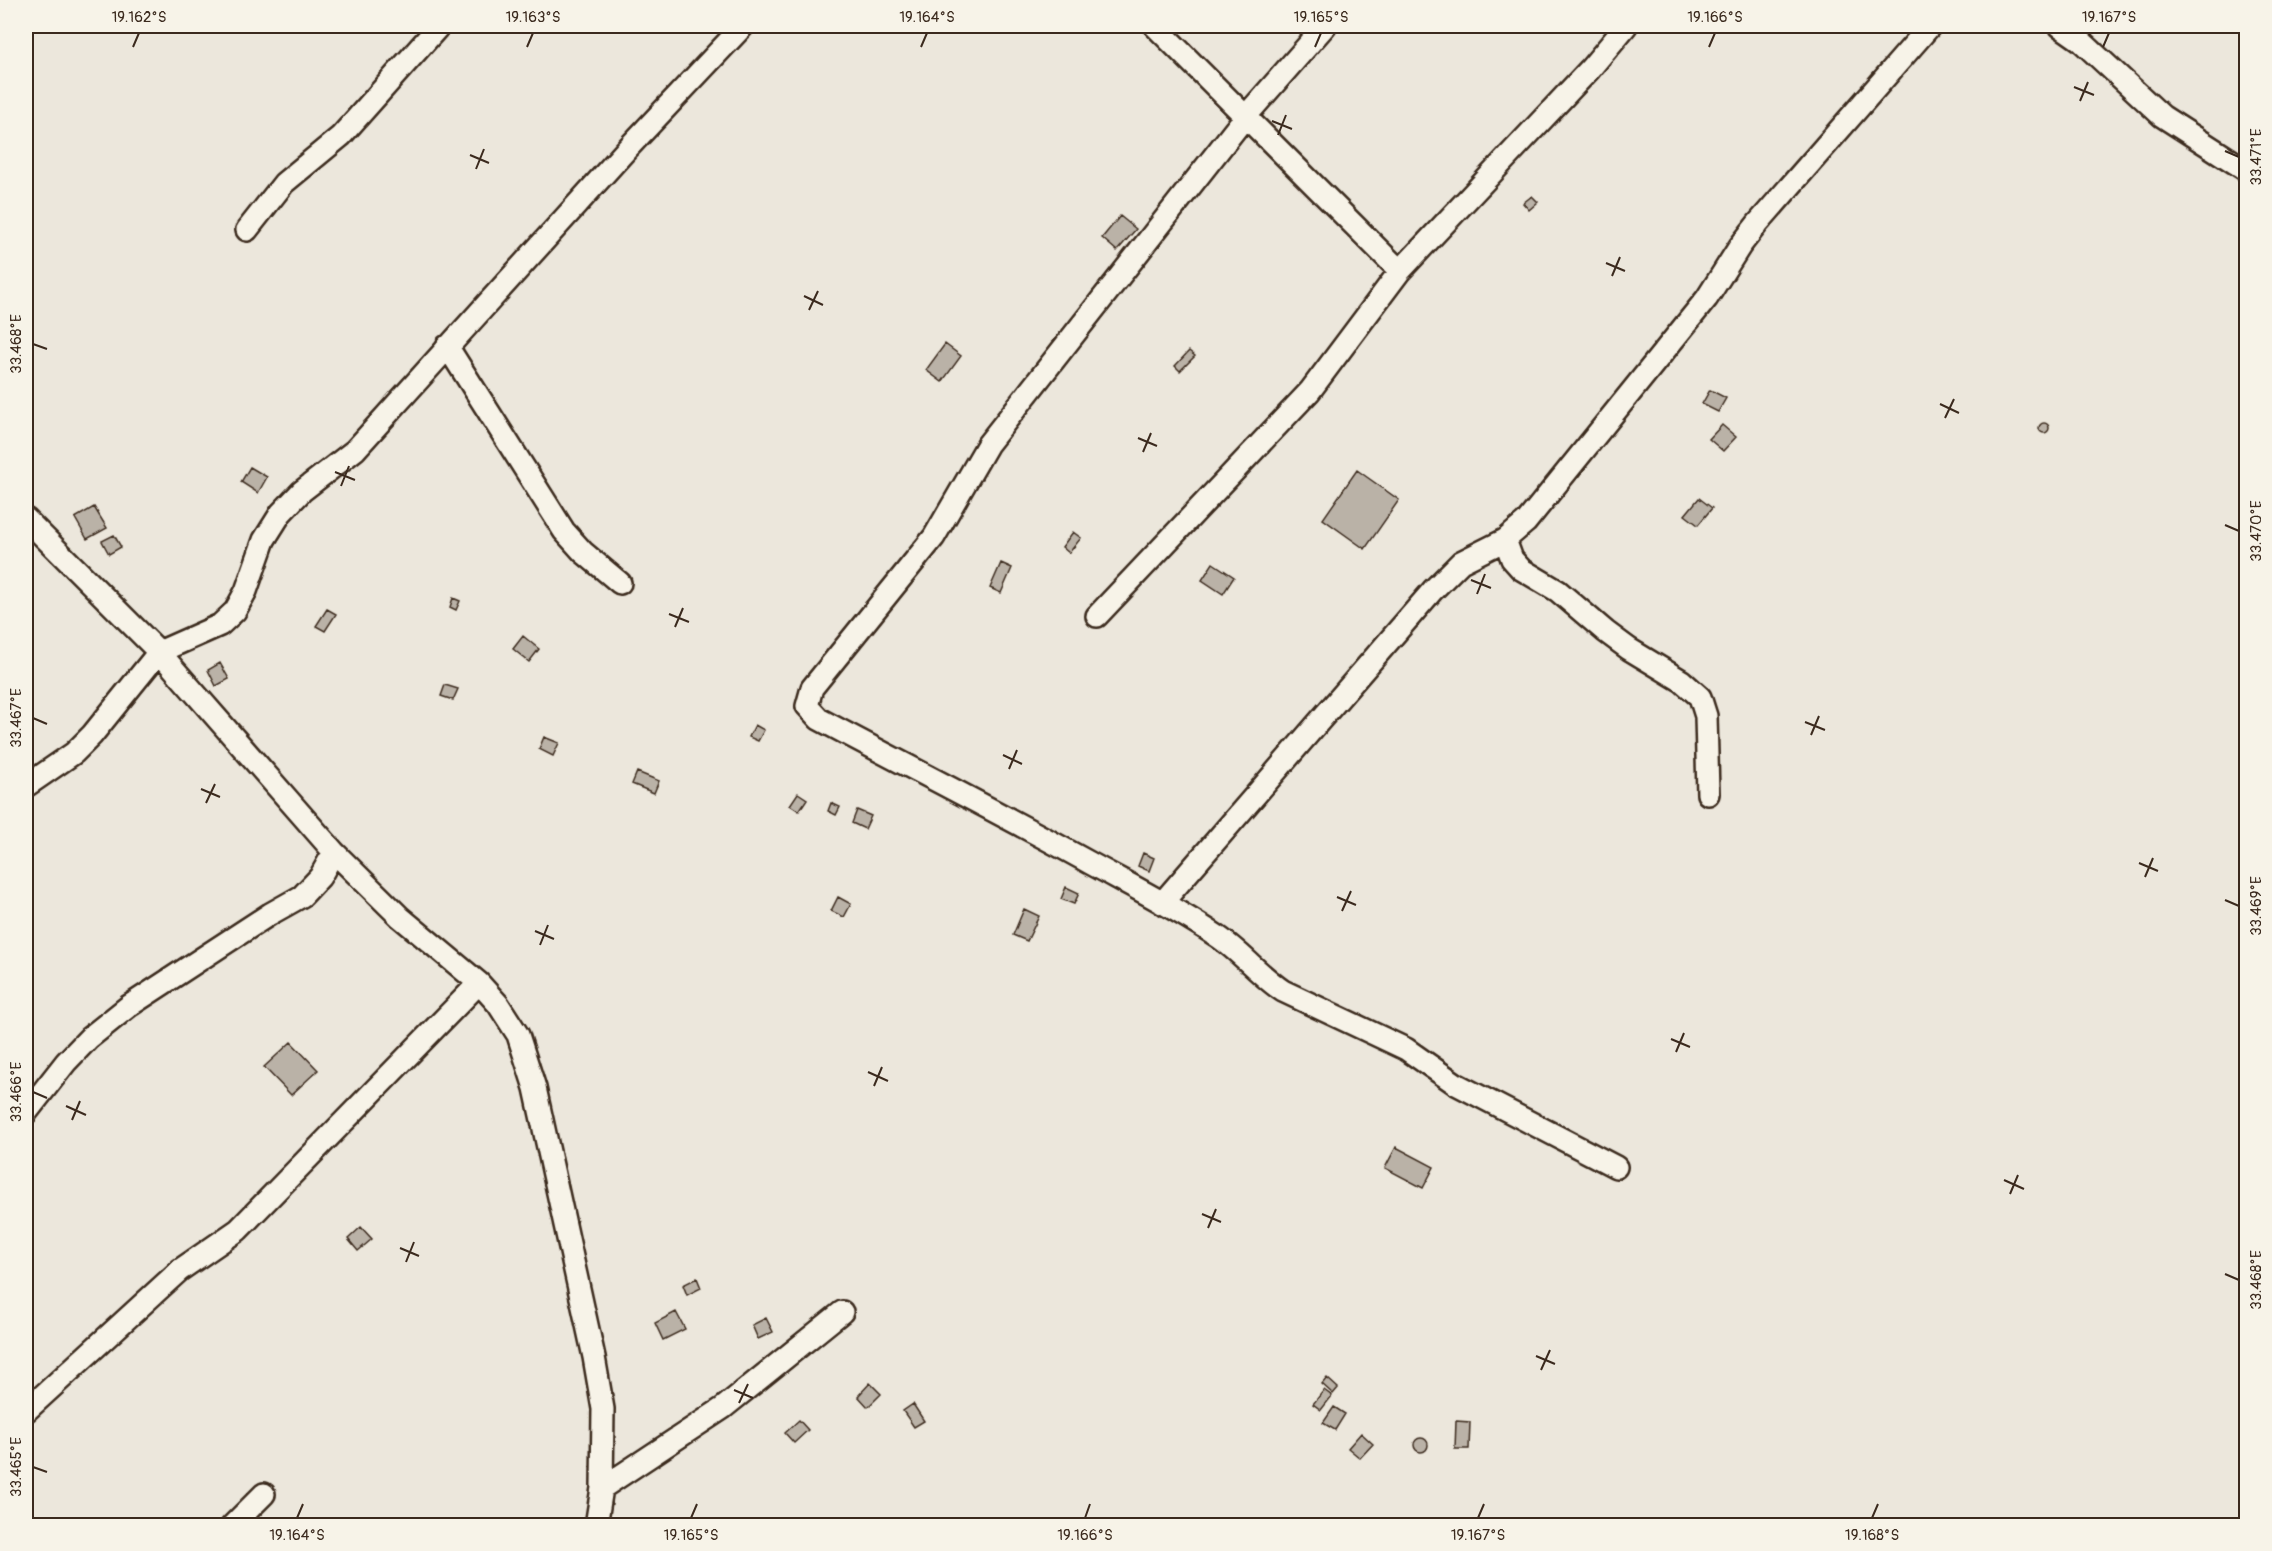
<svg xmlns="http://www.w3.org/2000/svg" width="2272" height="1551" viewBox="0 0 2272 1551" font-family="Pangolin,sans-serif">
	<style>
		.building { fill: #bab2a7; stroke: #3b2a1e; stroke-width: 1.5 }
		.lines { fill: none; stroke-linecap: round; stroke-linejoin: round }
		.minor-casing { stroke: #3b2a1e; stroke-width: 26 }
		.minor { stroke: #f7f3e8; stroke-width: 21 }
		.ticks { fill: none; stroke: #3b2a1e; stroke-width: 2 }
		.neatline { fill: none; stroke: #3b2a1e; stroke-width: 2 }
		.ticks-label { font-size: 15px; text-anchor: middle; fill: #3b2a1e }
	</style>
	<rect width="100%" height="100%" fill="#ece7dc"/>
	<filter id="ink" filterUnits="userSpaceOnUse"><feTurbulence type="fractalNoise" baseFrequency=".0167" numOctaves="2"/><feDisplacementMap in="SourceGraphic" scale="12" xChannelSelector="R" yChannelSelector="G"/><feConvolveMatrix kernelMatrix="1 2 1 2 8 2 1 2 1" color-interpolation-filters="sRGB"/></filter>
	<g filter="url(#ink)">
		<path class="building" d="M 1532,196 L 1538,202 L 1529,210 L 1523,203 Z
			M 1120,216 L 1136,229 L 1117,251 L 1102,238 Z
			M 945,344 L 961,356 L 942,382 L 926,370 Z
			M 1189,351 L 1195,356 L 1180,371 L 1175,366 Z
			M 1710,390 L 1726,398 L 1718,412 L 1702,404 Z
			M2039 428a5 5 0 1 1 10 0a5 5 0 1 1-10 0Z
			M 1722,425 L 1736,437 L 1723,451 L 1709,439 Z
			M 250,467 L 267,477 L 258,493 L 241,482 Z
			M 1357,470 L 1399,500 L 1365,549 L 1323,519 Z
			M 1699,498 L 1712,508 L 1698,525 L 1685,515 Z
			M 94,507 L 107,528 L 87,539 L 75,518 Z
			M 1073,532 L 1081,538 L 1069,553 L 1062,547 Z
			M 114,535 L 121,547 L 109,554 L 102,541 Z
			M 1001,563 L 1012,568 L 1001,593 L 990,588 Z
			M 1213,563 L 1234,577 L 1223,594 L 1202,580 Z
			M 453,598 L 460,601 L 456,610 L 450,607 Z
			M 327,609 L 336,614 L 325,631 L 316,626 Z
			M 523,636 L 539,649 L 529,662 L 513,649 Z
			M 220,663 L 229,679 L 216,686 L 208,670 Z
			M 445,685 L 458,689 L 453,700 L 441,696 Z
			M 755,725 L 764,730 L 758,741 L 749,737 Z
			M 544,737 L 559,743 L 553,756 L 539,749 Z
			M 637,772 L 659,781 L 654,793 L 632,784 Z
			M 798,793 L 807,799 L 799,811 L 790,805 Z
			M 831,803 L 840,807 L 836,815 L 828,811 Z
			M 857,810 L 871,816 L 865,829 L 852,823 Z
			M 1143,853 L 1154,858 L 1149,871 L 1138,866 Z
			M 1066,887 L 1079,893 L 1074,904 L 1061,899 Z
			M 838,897 L 851,904 L 844,917 L 831,911 Z
			M 1024,909 L 1039,916 L 1027,941 L 1013,935 Z
			M 291,1042 L 318,1070 L 291,1095 L 264,1067 Z
			M 1396,1147 L 1434,1167 L 1423,1188 L 1385,1168 Z
			M 361,1227 L 372,1239 L 358,1251 L 348,1239 Z
			M 697,1278 L 701,1288 L 687,1295 L 683,1285 Z
			M 676,1312 L 685,1329 L 663,1340 L 655,1323 Z
			M 766,1318 L 773,1332 L 758,1339 L 752,1325 Z
			M 1327,1378 L 1338,1388 L 1333,1394 L 1322,1384 Z
			M 870,1383 L 881,1394 L 868,1407 L 858,1396 Z
			M 1324,1390 L 1332,1396 L 1321,1410 L 1313,1404 Z
			M 913,1404 L 924,1421 L 914,1427 L 903,1411 Z
			M 1334,1407 L 1345,1414 L 1335,1430 L 1323,1423 Z
			M 799,1420 L 808,1430 L 794,1443 L 785,1433 Z
			M 1456,1421 L 1470,1422 L 1469,1449 L 1455,1449 Z
			M 1361,1433 L 1373,1444 L 1360,1458 L 1348,1448 Z
			M1414 1445a7 7 0 1 1 14 0a7 7 0 1 1-14 0Z"/>
		<g class="lines">
			<defs>
				<path id="minor" d="M 1155,26 L 1400,271
					M 1325,26 L 1245,117 L 988,444 L 934,537 L 812,688 L 807,706 L 819,719 C 909,767 1000,813 1090,863 C 1132,886 1176,908 1217,936 C 1241,952 1259,975 1283,991 L 1406,1049 L 1456,1084 L 1616,1167
					M 2060,26 L 2080,40 L 2162,116 L 2246,170
					M 247,230 L 284,183 L 341,136 L 439,26
					M 447,346 L 564,531 L 583,552 L 620,583
					M 26,519 L 159,652 L 334,852 L 400,917 L 479,983 L 498,1004 L 518,1035 L 535,1088 L 594,1357 L 603,1409 L 602,1488 L 596,1526
					M 1505,540 L 1512,559 L 1521,569 L 1558,591 L 1606,632 L 1629,649 L 1682,681 L 1700,697 L 1706,716 L 1708,794
					M 1097,616 L 1310,391 L 1400,271 L 1590,69 L 1626,26
					M 26,786 L 74,753 L 92,735 L 159,652 L 220,625 L 235,611 L 246,591 L 264,540 L 281,513 L 302,491 L 355,450 L 627,149 L 743,26
					M 1162,903 L 1433,590 L 1461,562 L 1505,540 L 1526,522 L 1707,298 L 1740,246 L 1758,223 L 1930,26
					M 26,1113 L 66,1062 L 89,1038 L 129,1006 L 270,914 L 302,896 L 320,877 L 334,852
					M 26,1411 L 180,1270 L 238,1230 L 479,983
					M 602,1488 L 723,1408 L 842,1312
					M 26,1525 L 26,1526
					M 232,1526 L 264,1494"/>
			</defs>
			<use href="#minor" class="minor-casing"/>
			<use href="#minor" class="minor"/>
		</g>
	</g>
	<path class="ticks" d="M 133,47 L 139,33M 527,47 L 533,33M 921,47 L 927,33M 1315,47 L 1321,33M 1709,47 L 1715,33M 2103,47 L 2109,33M 2074,87 L 2094,95M 2080,101 L 2088,82M 1272,121 L 1292,129M 1278,135 L 1286,115M 2225,151 L 2239,157M 470,155 L 489,163M 476,169 L 484,149M 1606,263 L 1625,271M 1612,276 L 1620,257M 804,296 L 823,305M 809,310 L 818,291M 33,344 L 47,349M 1940,404 L 1959,413M 1945,418 L 1954,399M 1138,438 L 1157,446M 1143,452 L 1151,433M 335,472 L 355,480M 341,486 L 349,466M 2225,525 L 2239,531M 1471,580 L 1491,588M 1477,594 L 1485,574M 669,614 L 689,622M 675,627 L 683,608M 33,718 L 47,724M 1805,722 L 1825,730M 1811,735 L 1819,716M 1003,755 L 1022,764M 1009,769 L 1017,750M 201,789 L 220,797M 206,803 L 215,784M 2139,863 L 2158,871M 2145,877 L 2153,858M 1337,897 L 1356,905M 2225,900 L 2239,906M 1342,911 L 1351,891M 535,931 L 554,939M 540,945 L 548,925M 1671,1039 L 1690,1047M 1676,1052 L 1684,1033M 868,1072 L 888,1081M 874,1086 L 882,1067M 33,1092 L 47,1098M 66,1106 L 86,1115M 72,1120 L 80,1101M 2004,1180 L 2024,1189M 2010,1194 L 2018,1175M 1202,1214 L 1221,1222M 1208,1228 L 1216,1209M 400,1248 L 419,1256M 406,1262 L 414,1242M 2225,1274 L 2239,1280M 1536,1356 L 1555,1364M 1541,1370 L 1550,1350M 734,1390 L 753,1398M 739,1403 L 748,1384M 33,1467 L 47,1472M 297,1518 L 303,1504M 691,1518 L 697,1504M 1085,1518 L 1090,1504M 1478,1518 L 1484,1504M 1872,1518 L 1878,1504"/>
	<rect width="2272" height="1551" fill="none" stroke="#f7f3e8" stroke-width="66"/>
	<rect x="33" y="33" width="2206" height="1485" class="neatline"/>
	<g class="ticks-label">
		<text x="139" y="22">19.162°S</text>
		<text x="533" y="22">19.163°S</text>
		<text x="927" y="22">19.164°S</text>
		<text x="1321" y="22">19.165°S</text>
		<text x="1715" y="22">19.166°S</text>
		<text x="2109" y="22">19.167°S</text>
		<text transform="translate(2256 157) rotate(-90)" y="5">33.471°E</text>
		<text transform="translate(16 344) rotate(-90)" y="5">33.468°E</text>
		<text transform="translate(2256 531) rotate(-90)" y="5">33.470°E</text>
		<text transform="translate(16 718) rotate(-90)" y="5">33.467°E</text>
		<text transform="translate(2256 906) rotate(-90)" y="5">33.469°E</text>
		<text transform="translate(16 1092) rotate(-90)" y="5">33.466°E</text>
		<text transform="translate(2256 1280) rotate(-90)" y="5">33.468°E</text>
		<text transform="translate(16 1467) rotate(-90)" y="5">33.465°E</text>
		<text x="297" y="1540">19.164°S</text>
		<text x="691" y="1540">19.165°S</text>
		<text x="1085" y="1540">19.166°S</text>
		<text x="1478" y="1540">19.167°S</text>
		<text x="1872" y="1540">19.168°S</text>
	</g>
</svg>
